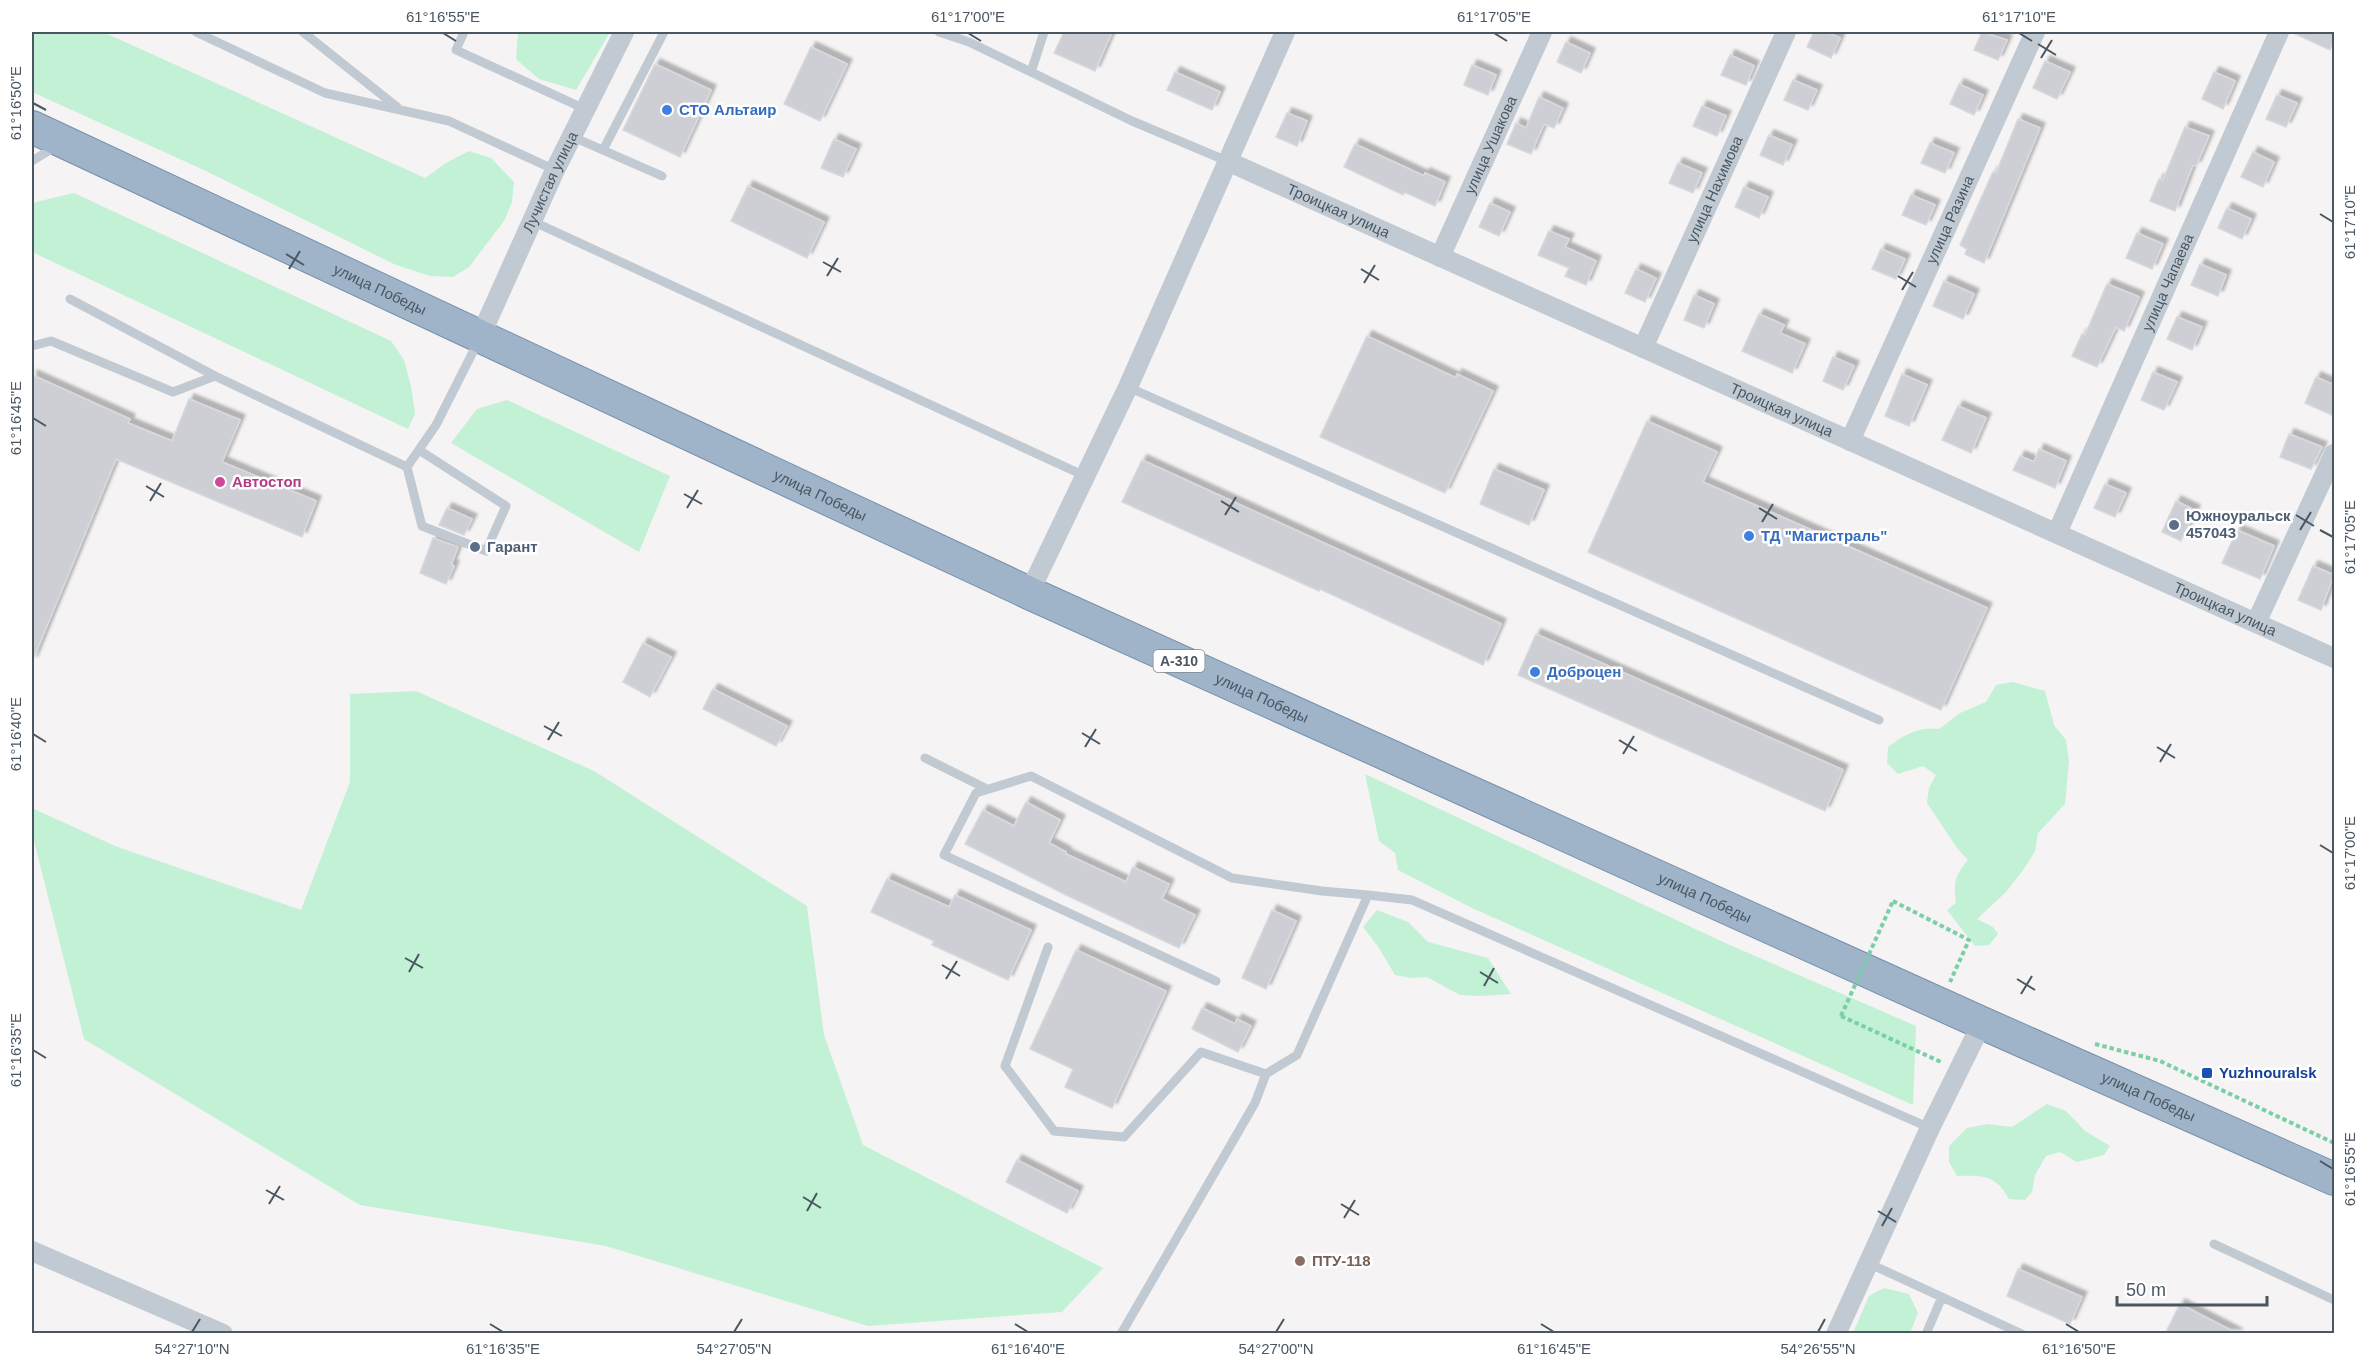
<svg xmlns="http://www.w3.org/2000/svg" width="2366" height="1365" viewBox="0 0 2366 1365" font-family="Helvetica,sans-serif">
	<style>
		.green { fill: #c3f1d5 }
		.building { fill: #cdcfd5; stroke: #d7d9de; stroke-width: 1.5; filter: url(#shadow) }
		.lines { fill: none; stroke-linecap: round; stroke-linejoin: round }
		.trunk-casing { stroke: #7690ad; stroke-width: 34 }
		.path { stroke: #7ad0a6; stroke-width: 4; stroke-dasharray: 4.5 3; stroke-linecap: butt }
		.service { stroke: #c1cad2; stroke-width: 9 }
		.minor { stroke: #c1cad2; stroke-width: 20 }
		.trunk { stroke: #9fb4c9; stroke-width: 32 }
		.path-bridge { stroke: #7ad0a6; stroke-width: 4; stroke-dasharray: 4.5 3; stroke-linecap: butt }
		.ticks { fill: none; stroke: #4a5661; stroke-width: 2 }
		.shop-dot { fill: #3f7fe0; stroke: #fff; stroke-width: 2 }
		.hotel-dot { fill: #d1479c; stroke: #fff; stroke-width: 2 }
		.service-dot { fill: #5c6f8a; stroke: #fff; stroke-width: 2 }
		.transit-dot { fill: #1a4fb4; stroke: #fff; stroke-width: 2 }
		.education-dot { fill: #8d6e63; stroke: #fff; stroke-width: 2 }
		.labels { text-anchor: middle; stroke-width: 5; stroke-linejoin: round; paint-order: stroke }
		.shield { fill: #fff; stroke: #808990; stroke-width: 1.5 }
		.shield-label { font-size: 14px; font-weight: bold; fill: #4a5661 }
		.shop-label { font-size: 15px; font-weight: bold; fill: #366cbe; stroke: #fff; text-anchor: start }
		.street-label { font-size: 15px; fill: #4a5661; stroke: #fff }
		.hotel-label { font-size: 15px; font-weight: bold; fill: #b23c85; stroke: #fff; text-anchor: start }
		.service-label { font-size: 15px; font-weight: bold; fill: #4e5e75; stroke: #fff; text-anchor: start }
		.transit-label { font-size: 15px; font-weight: bold; fill: #164399; stroke: #fff; text-anchor: start }
		.education-label { font-size: 15px; font-weight: bold; fill: #785e54; stroke: #fff; text-anchor: start }
		.neatline { fill: none; stroke: #4a5661; stroke-width: 2 }
		.ticks-label { font-size: 15px; text-anchor: middle; fill: #4a5661 }
	</style>
	<defs>
		<filter id="shadow"><feDropShadow dx="5" dy="-5" stdDeviation="1.5" flood-color="#0004"/></filter>
	</defs>
	<rect width="100%" height="100%" fill="#f5f3f3"/>
	<path class="green" d="M 32,32 L 103,32 L 425,178 L 446,163 L 469,151 L 491,158 L 514,182 L 512,202 L 504,221 L 469,267 L 453,277 L 430,276 L 396,265 L 206,171 L 32,92 Z
		M 518,32 L 610,32 L 576,90 L 539,79 L 516,59 Z
		M 74,193 L 391,341 L 404,360 L 411,386 L 415,414 L 408,429 L 32,252 L 32,203 Z
		M 507,400 L 670,476 L 639,552 L 451,443 L 477,409 Z
		M 2012,682 L 2045,691 L 2054,725 L 2066,740 L 2069,761 L 2065,804 L 2038,833 L 2035,851 L 2024,869 L 2006,892 L 1977,919 L 1993,927 L 1998,934 L 1989,945 L 1975,946 L 1947,910 L 1956,903 C 1953,883 1955,875 1968,860 L 1957,848 L 1927,803 L 1929,788 L 1936,775 L 1923,766 L 1898,774 L 1887,763 L 1888,747 C 1904,735 1918,726 1939,729 L 1960,713 L 1986,702 L 1996,685 Z
		M 416,691 L 594,771 L 807,906 L 824,1035 L 863,1145 L 1103,1268 L 1062,1312 L 868,1326 L 606,1246 L 360,1205 L 84,1039 L 32,833 L 32,808 L 115,846 L 301,910 L 350,782 L 350,694 Z
		M 1365,774 L 1723,942 L 1916,1026 L 1913,1105 L 1472,908 L 1398,870 L 1395,853 L 1379,841 Z
		M 1377,910 L 1408,922 L 1428,942 L 1488,958 L 1511,994 L 1480,996 L 1460,995 L 1427,977 L 1412,978 L 1395,975 L 1379,948 L 1363,927 Z
		M 2047,1104 L 2066,1111 L 2085,1131 L 2110,1146 L 2104,1155 L 2077,1162 L 2060,1152 L 2046,1156 L 2035,1175 L 2032,1192 L 2025,1200 L 2009,1199 C 1996,1175 1983,1175 1957,1176 L 1949,1162 L 1949,1146 L 1967,1128 L 1988,1124 L 2012,1127 Z
		M 1884,1288 L 1909,1294 L 1918,1313 L 1910,1333 L 1853,1333 L 1869,1296 Z"/>
	<path class="building" d="M 1064,32 L 1112,32 L 1095,71 L 1054,53 Z
		M 1814,32 L 1826,32 L 1840,38 L 1831,58 L 1807,47 Z
		M 1982,32 L 2007,40 L 1998,60 L 1974,50 Z
		M 2291,32 L 2334,32 L 2334,40 L 2330,50 Z
		M 1566,42 L 1590,53 L 1581,73 L 1557,62 Z
		M 811,47 L 847,64 L 820,121 L 784,104 Z
		M 1730,55 L 1754,66 L 1746,85 L 1721,75 Z
		M 2045,61 L 2070,72 L 2057,99 L 2033,88 Z
		M 655,64 L 711,90 L 680,157 L 623,130 Z
		M 1472,65 L 1496,75 L 1488,95 L 1464,85 Z
		M 1175,72 L 1220,92 L 1212,110 L 1167,90 Z
		M 2214,72 L 2235,81 L 2223,109 L 2202,99 Z
		M 1793,80 L 1817,90 L 1808,110 L 1784,100 Z
		M 1959,84 L 1983,95 L 1974,115 L 1950,104 Z
		M 2277,95 L 2297,103 L 2286,127 L 2266,119 Z
		M 1539,97 L 1563,108 L 1554,128 L 1544,124 L 1531,154 L 1507,144 L 1516,123 L 1526,128 Z
		M 1702,106 L 1726,116 L 1717,136 L 1693,126 Z
		M 1287,113 L 1307,121 L 1297,146 L 1276,137 Z
		M 2018,119 L 2040,128 L 1984,263 L 1965,254 L 1967,249 L 1960,245 L 1993,172 L 1996,173 Z
		M 2185,127 L 2209,136 L 2196,166 L 2193,165 L 2175,211 L 2150,201 L 2159,179 L 2163,180 Z
		M 1769,135 L 1792,145 L 1783,165 L 1760,155 Z
		M 834,139 L 856,149 L 843,177 L 821,168 Z
		M 1930,143 L 1954,153 L 1945,173 L 1921,163 Z
		M 1355,144 L 1424,176 L 1425,173 L 1445,182 L 1435,206 L 1404,192 L 1403,195 L 1344,167 Z
		M 2253,152 L 2274,162 L 2263,187 L 2241,177 Z
		M 1678,163 L 1702,173 L 1693,193 L 1669,183 Z
		M 748,186 L 824,222 L 807,258 L 731,221 Z
		M 1744,187 L 1768,197 L 1759,218 L 1735,207 Z
		M 1911,195 L 1935,205 L 1926,225 L 1902,215 Z
		M 1490,203 L 1510,212 L 1499,236 L 1479,227 Z
		M 2227,208 L 2251,219 L 2242,239 L 2218,228 Z
		M 1549,231 L 1569,239 L 1565,247 L 1596,261 L 1586,285 L 1565,276 L 1569,268 L 1538,255 Z
		M 2137,233 L 2163,244 L 2152,269 L 2126,258 Z
		M 1881,249 L 1905,259 L 1896,279 L 1872,269 Z
		M 2200,264 L 2226,275 L 2218,296 L 2191,285 Z
		M 1636,269 L 1656,278 L 1645,302 L 1625,293 Z
		M 1944,281 L 1974,294 L 1963,319 L 1933,306 Z
		M 2107,284 L 2139,297 L 2124,331 L 2116,327 L 2097,367 L 2072,356 L 2082,334 L 2085,335 Z
		M 1694,295 L 1714,304 L 1704,328 L 1684,320 Z
		M 1759,314 L 1784,325 L 1780,333 L 1805,344 L 1792,373 L 1742,351 Z
		M 2177,317 L 2202,327 L 2192,350 L 2167,339 Z
		M 1367,336 L 1456,378 L 1457,374 L 1493,391 L 1445,493 L 1320,437 Z
		M 1833,357 L 1854,366 L 1843,390 L 1823,381 Z
		M 2153,372 L 2177,382 L 2164,410 L 2141,400 Z
		M 1902,374 L 1927,385 L 1909,426 L 1885,416 Z
		M 32,375 L 130,419 L 128,423 L 172,441 L 189,399 L 240,420 L 222,462 L 316,501 L 302,537 L 116,459 L 32,662 Z
		M 2316,377 L 2334,385 L 2334,416 L 2305,403 Z
		M 1958,406 L 1986,418 L 1971,453 L 1942,440 Z
		M 1647,421 L 1717,452 L 1703,482 L 1987,608 L 1941,710 L 1588,552 Z
		M 2289,434 L 2322,447 L 2311,469 L 2280,457 Z
		M 2039,449 L 2066,461 L 2055,488 L 2013,470 L 2020,456 L 2034,462 Z
		M 1142,460 L 1501,624 L 1483,665 L 1320,589 L 1319,591 L 1122,502 Z
		M 1494,469 L 1544,490 L 1529,525 L 1480,504 Z
		M 2105,484 L 2126,493 L 2115,517 L 2094,508 Z
		M 2176,501 L 2195,510 L 2181,541 L 2162,532 Z
		M 447,508 L 472,519 L 464,535 L 439,525 Z
		M 2237,530 L 2274,546 L 2260,579 L 2222,563 Z
		M 433,538 L 458,547 L 451,565 L 454,566 L 446,584 L 420,573 Z
		M 2313,566 L 2334,575 L 2321,610 L 2298,600 Z
		M 1536,634 L 1843,770 L 1825,811 L 1518,675 Z
		M 643,643 L 671,657 L 650,697 L 623,682 Z
		M 713,689 L 787,726 L 776,746 L 703,709 Z
		M 1026,802 L 1060,820 L 1049,843 L 1066,852 L 1066,854 L 1126,882 L 1133,867 L 1169,884 L 1162,899 L 1195,915 L 1179,948 L 1066,895 L 965,844 L 983,810 L 1014,826 Z
		M 887,879 L 949,907 L 955,895 L 1031,930 L 1008,980 L 932,945 L 934,941 L 871,912 Z
		M 1272,910 L 1296,921 L 1266,989 L 1242,978 Z
		M 1076,950 L 1166,991 L 1112,1108 L 1065,1087 L 1073,1069 L 1030,1049 Z
		M 1202,1008 L 1235,1024 L 1237,1019 L 1251,1026 L 1238,1052 L 1192,1029 Z
		M 1017,1160 L 1078,1191 L 1067,1213 L 1006,1182 Z
		M 2018,1269 L 2082,1297 L 2070,1324 L 2007,1296 Z
		M 2180,1304 L 2238,1334 L 2165,1334 Z"/>
	<g class="lines">
		<defs>
			<g id="trunk">
				<path id="s7" d="M 32,127 L 1029,593 L 1982,1023 L 2334,1179"/>
			</g>
		</defs>
		<use href="#trunk" class="trunk-casing"/>
		<path class="path" d="M 1893,901 L 1969,940 L 1950,982
			M 1841,1016 L 1941,1062
			M 2095,1044 L 2160,1061 L 2334,1143"/>
		<path class="service" d="M 196,32 L 325,93 L 449,121 L 555,170
			M 303,32 L 397,107
			M 464,32 L 456,50 L 585,109
			M 939,32 L 969,42 L 1132,121 L 1227,161
			M 1031,72 L 1044,32
			M 573,137 L 662,176
			M 603,150 L 664,32
			M 32,161 L 58,145
			M 532,221 L 1085,476
			M 70,299 L 215,376 L 407,467 L 436,425 L 479,340
			M 32,346 L 51,341 L 173,392 L 215,376
			M 1128,387 L 1879,720
			M 407,467 L 422,526 L 486,551 L 506,506 L 419,450
			M 925,758 L 987,789
			M 1048,947 L 1005,1066 L 1054,1131 L 1124,1137 L 1201,1052 L 1266,1074
			M 1216,981 L 944,855 L 976,793 L 1031,776 L 1232,878 L 1322,891 L 1368,895
			M 2214,1244 L 2334,1300
			M 1868,1263 L 2022,1334
			M 1121,1334 L 1255,1103 L 1266,1074 L 1297,1055 L 1368,895 L 1412,900 L 1930,1128
			M 1926,1334 L 1942,1297"/>
		<g class="minor">
			<path id="s1" d="M 1227,161 L 2334,658"/>
			<path id="s2" d="M 1440,257 L 1542,32"/>
			<path id="s3" d="M 480,337 L 555,170 L 624,32"/>
			<path id="s4" d="M 1643,348 L 1786,32"/>
			<path id="s5" d="M 1850,441 L 2035,32"/>
			<path id="s6" d="M 2057,533 L 2279,32"/>
			<path d="M 1029,593 L 1128,387 L 1285,32"/>
			<path d="M 2256,623 L 2334,454"/>
			<path d="M 32,1251 L 223,1334"/>
			<path d="M 1836,1334 L 1930,1128 L 1982,1023"/>
		</g>
		<use href="#trunk" class="trunk"/>
		<path class="path-bridge" d="M 1841,1016 L 1893,901"/>
	</g>
	<path class="ticks" d="M 443,33 L 456,41M 968,33 L 981,41M 1494,33 L 1507,41M 2019,33 L 2032,41M 2038,44 L 2056,55M 2041,58 L 2052,40M 33,103 L 46,110M 2320,214 L 2333,222M 286,254 L 304,265M 823,262 L 841,272M 289,269 L 300,251M 1361,269 L 1379,280M 827,276 L 838,258M 1898,276 L 1916,287M 1364,283 L 1375,265M 1902,290 L 1913,272M 33,418 L 46,426M 146,486 L 164,497M 684,494 L 702,504M 150,501 L 161,483M 1221,501 L 1239,512M 687,508 L 698,490M 1759,508 L 1777,519M 1225,515 L 1236,497M 2296,515 L 2314,526M 1762,522 L 1773,504M 2300,530 L 2311,512M 2320,530 L 2333,537M 544,726 L 562,736M 1082,733 L 1100,744M 33,734 L 46,742M 548,740 L 559,722M 1619,740 L 1637,751M 1085,747 L 1096,729M 2157,747 L 2175,758M 1623,754 L 1634,736M 2160,762 L 2171,744M 2320,845 L 2333,853M 405,958 L 423,968M 942,965 L 960,976M 409,972 L 419,954M 1480,972 L 1498,983M 946,979 L 957,961M 2017,979 L 2035,990M 1484,986 L 1494,968M 2021,994 L 2032,976M 33,1050 L 46,1058M 2320,1161 L 2333,1169M 266,1190 L 284,1200M 803,1197 L 821,1208M 269,1204 L 280,1186M 1341,1204 L 1359,1215M 807,1211 L 817,1193M 1878,1211 L 1896,1222M 1344,1218 L 1355,1200M 1882,1226 L 1892,1208M 490,1324 L 503,1332M 1015,1324 L 1028,1332M 1541,1324 L 1554,1332M 2066,1324 L 2079,1332M 192,1332 L 200,1319M 734,1332 L 742,1319M 1276,1332 L 1284,1319M 1818,1332 L 1825,1319"/>
	<g class="shop-dot">
		<circle cx="667" cy="110" r="6"/>
		<circle cx="1749" cy="536" r="6"/>
		<circle cx="1535" cy="672" r="6"/>
	</g>
	<circle class="hotel-dot" cx="220" cy="482" r="6"/>
	<g class="service-dot">
		<circle cx="2174" cy="525" r="6"/>
		<circle cx="475" cy="547" r="6"/>
	</g>
	<rect class="transit-dot" x="2201" y="1067" width="12" height="12" rx="3"/>
	<circle class="education-dot" cx="1300" cy="1261" r="6"/>
	<g class="labels">
		<rect class="shield" x="1153.5" y="650" width="51" height="22" rx="4.5"/>
		<g class="shield-label">
			<text x="1179" y="666">А-310</text>
		</g>
		<g class="shop-label">
			<text x="679" y="115">СТО Альтаир</text>
			<text x="1761" y="541">ТД "Магистраль"</text>
			<text x="1547" y="677">Доброцен</text>
		</g>
		<g class="street-label">
			<text dy="5" stroke="none"><textPath href="#s2" startOffset="123">улица Ушакова</textPath></text>
			<text dy="5" stroke="none"><textPath href="#s3" startOffset="170">Лучистая улица</textPath></text>
			<text dy="5" stroke="none"><textPath href="#s4" startOffset="174">улица Нахимова</textPath></text>
			<text dy="5" stroke="none"><textPath href="#s1" startOffset="122">Троицкая улица</textPath></text>
			<text dy="5" stroke="none"><textPath href="#s5" startOffset="243">улица Разина</textPath></text>
			<text dy="5" stroke="none"><textPath href="#s6" startOffset="274">улица Чапаева</textPath></text>
			<text dy="5" stroke="none"><textPath href="#s7" startOffset="384">улица Победы</textPath></text>
			<text dy="5" stroke="none"><textPath href="#s1" startOffset="608">Троицкая улица</textPath></text>
			<text dy="5" stroke="none"><textPath href="#s7" startOffset="870">улица Победы</textPath></text>
			<text dy="5" stroke="none"><textPath href="#s1" startOffset="1094">Троицкая улица</textPath></text>
			<text dy="5" stroke="none"><textPath href="#s7" startOffset="1356">улица Победы</textPath></text>
			<text dy="5" stroke="none"><textPath href="#s7" startOffset="1842">улица Победы</textPath></text>
			<text dy="5" stroke="none"><textPath href="#s7" startOffset="2328">улица Победы</textPath></text>
		</g>
		<g class="hotel-label">
			<text x="232" y="487">Автостоп</text>
		</g>
		<g class="service-label">
			<text x="2186" y="521">Южноуральск<tspan x="2186" dy="17">457043</tspan></text>
			<text x="487" y="552">Гарант</text>
		</g>
		<g class="transit-label">
			<text x="2219" y="1078">Yuzhnouralsk</text>
		</g>
		<g class="education-label">
			<text x="1312" y="1266">ПТУ-118</text>
		</g>
	</g>
	<rect width="2366" height="1365" fill="none" stroke="#ffffff" stroke-width="66"/>
	<path d="M2117 1296v9h150v-9" fill="none" stroke="#4a5661" stroke-width="3"/>
	<text x="2126" y="1296" font-size="18" fill="#4a5661" stroke="#ffffff" stroke-width="4.5" paint-order="stroke">50 m</text>
	<rect x="33" y="33" width="2300" height="1299" class="neatline"/>
	<g class="ticks-label">
		<text x="443" y="22">61°16'55"E</text>
		<text x="968" y="22">61°17'00"E</text>
		<text x="1494" y="22">61°17'05"E</text>
		<text x="2019" y="22">61°17'10"E</text>
		<text transform="translate(16 103) rotate(-90)" y="5">61°16'50"E</text>
		<text transform="translate(2350 222) rotate(-90)" y="5">61°17'10"E</text>
		<text transform="translate(16 418) rotate(-90)" y="5">61°16'45"E</text>
		<text transform="translate(2350 537) rotate(-90)" y="5">61°17'05"E</text>
		<text transform="translate(16 734) rotate(-90)" y="5">61°16'40"E</text>
		<text transform="translate(2350 853) rotate(-90)" y="5">61°17'00"E</text>
		<text transform="translate(16 1050) rotate(-90)" y="5">61°16'35"E</text>
		<text transform="translate(2350 1169) rotate(-90)" y="5">61°16'55"E</text>
		<text x="192" y="1354">54°27'10"N</text>
		<text x="503" y="1354">61°16'35"E</text>
		<text x="734" y="1354">54°27'05"N</text>
		<text x="1028" y="1354">61°16'40"E</text>
		<text x="1276" y="1354">54°27'00"N</text>
		<text x="1554" y="1354">61°16'45"E</text>
		<text x="1818" y="1354">54°26'55"N</text>
		<text x="2079" y="1354">61°16'50"E</text>
	</g>
</svg>
